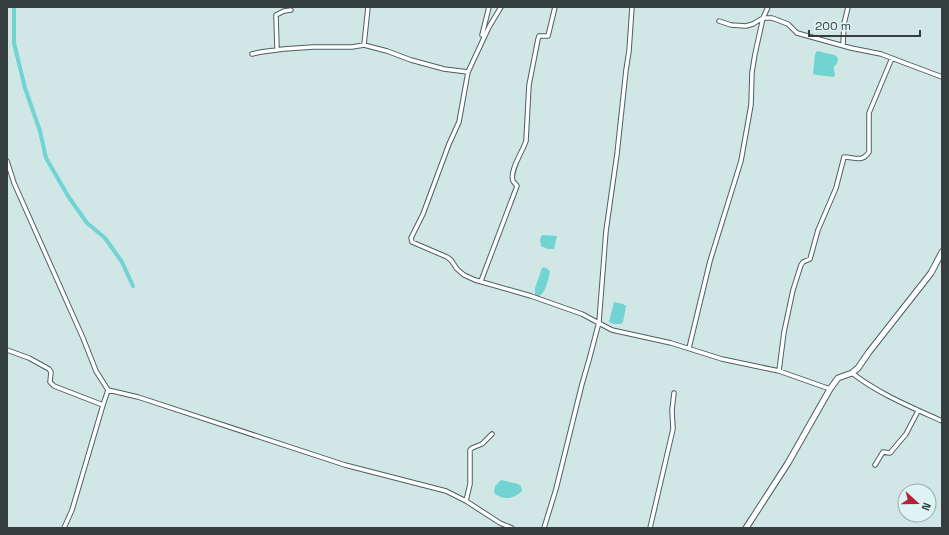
<svg xmlns="http://www.w3.org/2000/svg" width="949" height="535" viewBox="0 0 949 535" font-family="'Space Grotesk',sans-serif">
	<style>
		.water { fill: #71d4d3 }
		.lines { fill: none; stroke-linecap: round; stroke-linejoin: round }
		.canal { stroke: #71d4d3; stroke-width: 4 }
		.street-casing { stroke: #4d6060; stroke-width: 5.5 }
		.secondary-casing { stroke: #4d6060; stroke-width: 7 }
		.street { stroke: #fff; stroke-width: 3.5 }
		.secondary { stroke: #fff; stroke-width: 5 }
	</style>
	<rect width="100%" height="100%" fill="#d0e7e6"/>
	<path class="water" d="M 817,51 L 835,55 L 838,58 C 838,68 831,63 835,74 L 834,77 L 817,75 L 813,74 L 815,54 Z
		M 542,235 L 557,236 L 554,249 L 548,249 L 541,246 L 540,239 Z
		M 544,267 L 549,270 L 550,272 C 548,280 546,293 538,297 L 535,295 L 535,288 L 542,268 Z
		M 614,302 L 623,304 L 626,306 L 623,322 L 621,324 L 614,324 L 609,322 Z
		M 501,480 L 518,484 L 521,486 L 522,491 C 514,499 503,501 494,493 L 495,486 Z"/>
	<g class="lines">
		<path class="canal" d="M 14,7 L 14,43 L 25,88 L 40,131 L 46,158 L 68,196 L 87,223 L 105,238 L 122,262 L 133,286"/>
		<defs>
			<path id="street" d="M 719,21 L 731,25 L 746,26 L 753,24 L 763,18 L 772,18 L 788,24 L 797,33 L 851,48 L 881,54 L 942,77
				M 482,35 L 489,7
				M 364,45 L 368,7
				M 843,45 L 844,24 L 848,7
				M 277,49 L 276,15 L 284,11 L 291,10
				M 252,54 L 261,52 L 284,49 L 313,47 L 352,47 L 364,45 L 387,51 L 411,60 L 444,69 L 468,72 L 459,122 L 449,144 L 423,214 L 411,238 L 412,242 L 447,257 L 451,260 L 457,269 L 464,275 L 475,280 L 531,296 L 582,314 L 612,330 L 671,343 L 722,359 L 779,371 L 830,389
				M 468,72 L 489,27 L 501,7
				M 7,161 L 14,183 L 83,338 L 96,371 L 108,390 L 138,397 L 345,465 L 446,491 L 466,501 L 500,523 L 512,528
				M 481,281 L 517,186 C 516,184 514,183 513,181 C 509,171 523,151 526,141 L 529,85 L 538,39 L 539,36 L 548,36 L 555,7
				M 689,348 L 710,261 L 741,161 L 751,105 L 752,72 L 755,54 L 763,18 L 768,7
				M 7,350 L 29,358 L 49,369 L 51,372 L 50,382 L 54,386 L 103,405 L 72,510 L 64,528
				M 779,371 L 784,332 L 793,290 L 801,265 L 803,262 L 810,259 L 818,230 L 836,188 L 844,157 C 854,157 862,163 869,152 L 869,113 L 892,58
				M 852,373 C 879,394 911,407 942,421
				M 103,405 L 108,390
				M 875,465 L 883,452 L 890,453 L 906,434 L 918,411
				M 466,501 L 470,484 L 470,450 L 472,448 L 482,444 L 492,434
				M 544,528 L 556,489 L 582,384 L 589,360 L 599,322 L 606,231 L 617,154 L 626,70 L 629,51 L 632,7
				M 650,528 L 673,429 L 672,410 L 674,393"/>
			<path id="secondary" d="M 746,528 L 788,463 L 830,389 L 838,378 L 852,373 L 858,368 L 869,352 L 931,273 L 942,252"/>
		</defs>
		<use href="#street" class="street-casing"/>
		<use href="#secondary" class="secondary-casing"/>
		<use href="#street" class="street"/>
		<use href="#secondary" class="secondary"/>
	</g>
	<rect width="949" height="535" fill="none" stroke="#353e3e" stroke-width="16"/>
	<g transform="translate(917 503) rotate(111)"><circle r="19" fill="#ddf4f3" stroke="#9aabab"/>
	<path d="M0-3L7 15L0 10L-7 15Z" fill="#b42237"/>
	<text y="-6" font-size="11" font-weight="bold" text-anchor="middle" fill="#353e3e">N</text>
	</g>
	<path d="M809 30v6h111v-6" fill="none" stroke="#353e3e" stroke-width="2"/>
	<text x="815" y="30" font-size="12" fill="#353e3e" stroke="#ddf4f3" stroke-width="3" paint-order="stroke">200 m</text>
</svg>
